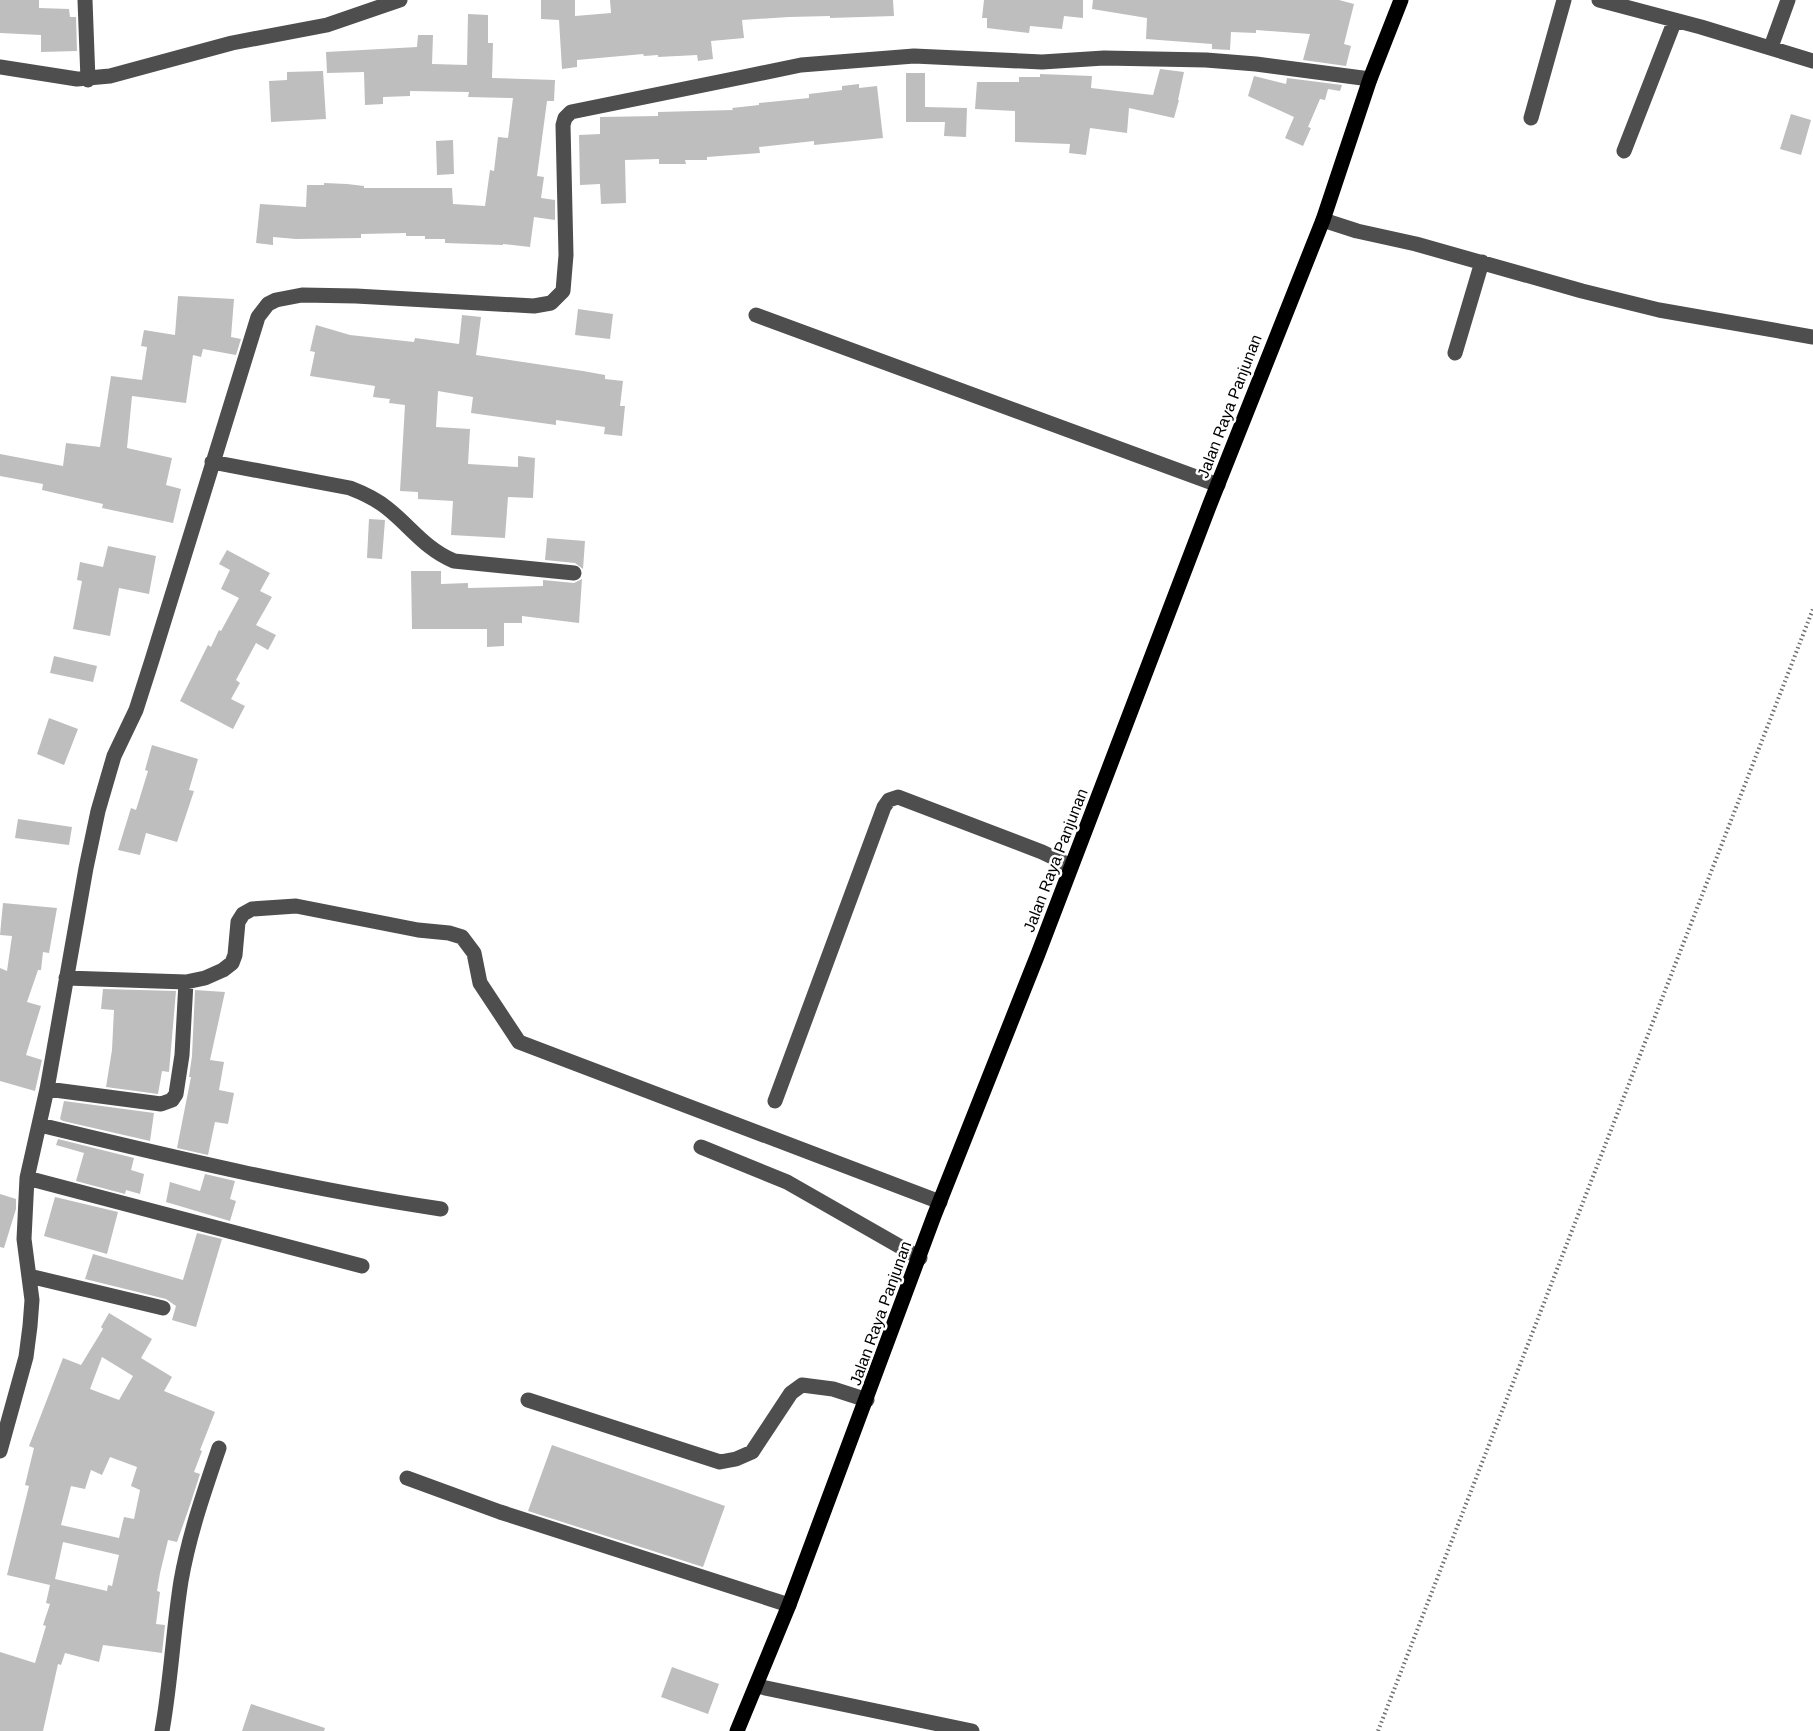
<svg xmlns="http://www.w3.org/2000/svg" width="1813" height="1731" viewBox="0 0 1813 1731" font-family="Helvetica,sans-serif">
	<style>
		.building { fill: #bebebe; fill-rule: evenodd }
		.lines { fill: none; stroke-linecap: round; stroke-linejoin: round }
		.path { stroke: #707070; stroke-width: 4; stroke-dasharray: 1.5 3; stroke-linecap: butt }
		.minor { stroke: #4e4e4e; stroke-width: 15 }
		.major { stroke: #000; stroke-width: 15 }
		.labels { text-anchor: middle; stroke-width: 5; stroke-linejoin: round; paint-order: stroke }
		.street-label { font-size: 16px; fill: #000; stroke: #fff }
	</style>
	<rect width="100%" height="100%" fill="#fff"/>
	<path class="building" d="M 0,0 L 39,0 L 39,8 L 69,9 L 70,17 L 76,17 L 77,51 L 41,52 L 41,35 L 0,33 Z
		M 541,0 L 575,0 L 575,16 L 611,13 L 610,0 L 893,0 L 894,16 L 830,18 L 830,16 L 789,17 L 742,20 L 744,38 L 711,41 L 713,59 L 698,61 L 697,55 L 658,57 L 658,55 L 644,56 L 643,54 L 577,60 L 577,67 L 562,69 L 559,20 L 541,19 Z
		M 984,0 L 1083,0 L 1083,18 L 1064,16 L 1062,29 L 1030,26 L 1029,33 L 987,28 L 987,18 L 982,18 Z
		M 1093,0 L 1339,0 L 1354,4 L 1344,44 L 1351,46 L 1346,66 L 1303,60 L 1310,34 L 1256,30 L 1256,33 L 1231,32 L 1230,50 L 1212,49 L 1212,44 L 1146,39 L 1147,18 L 1092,9 Z
		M 468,14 L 488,15 L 488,43 L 493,43 L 492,78 L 555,80 L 554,101 L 547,101 L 537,176 L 544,177 L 541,198 L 555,200 L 555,220 L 534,217 L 530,247 L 503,244 L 503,245 L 445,243 L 445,239 L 425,239 L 425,236 L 406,236 L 406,233 L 361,234 L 361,238 L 296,239 L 273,237 L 273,245 L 256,243 L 260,204 L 306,207 L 307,185 L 324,185 L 324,183 L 347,184 L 364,186 L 364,188 L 452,188 L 453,204 L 485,206 L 490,170 L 494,171 L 498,137 L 508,138 L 513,98 L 468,97 L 469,92 L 410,91 L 410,96 L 383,97 L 383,104 L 365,105 L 364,72 L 327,73 L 326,52 L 417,47 L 418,35 L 433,35 L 432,64 L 467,65 Z
		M 1160,69 L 1184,72 L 1178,100 L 1179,100 L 1174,118 L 1129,108 L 1127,133 L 1090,128 L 1086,155 L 1069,153 L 1070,144 L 1015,142 L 1015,111 L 975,109 L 977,82 L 1019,82 L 1019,77 L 1040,77 L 1040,74 L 1092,76 L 1091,88 L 1153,95 Z
		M 323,71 L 326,119 L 271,122 L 269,81 L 287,80 L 287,72 Z
		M 906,73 L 925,73 L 925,107 L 967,108 L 966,137 L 944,136 L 945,122 L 906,122 Z
		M 1254,76 L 1286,84 L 1287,78 L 1342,85 L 1340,91 L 1328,89 L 1325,100 L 1320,99 L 1308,127 L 1311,128 L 1303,146 L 1285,138 L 1294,117 L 1248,96 Z
		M 859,84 L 859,88 L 877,86 L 883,138 L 814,145 L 814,141 L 759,147 L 760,153 L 707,157 L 707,160 L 685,160 L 686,164 L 659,164 L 659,159 L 625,160 L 626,203 L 601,204 L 600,184 L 580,185 L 579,135 L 600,134 L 600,117 L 658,116 L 658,112 L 733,110 L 732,108 L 759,105 L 759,103 L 809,98 L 809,94 L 842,90 L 842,86 Z
		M 1791,114 L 1811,120 L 1801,155 L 1780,149 Z
		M 453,140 L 454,174 L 437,175 L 436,141 Z
		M 178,296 L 234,299 L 231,337 L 241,339 L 236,355 L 203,349 L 201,357 L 193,355 L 186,403 L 132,396 L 127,448 L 172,458 L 166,485 L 181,489 L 173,523 L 102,508 L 103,504 L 42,490 L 43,484 L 0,476 L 0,454 L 63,466 L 66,443 L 100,447 L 111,376 L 142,380 L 147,347 L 141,346 L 144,330 L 175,335 Z
		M 578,309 L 613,314 L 610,339 L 575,335 Z
		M 462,315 L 481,317 L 476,355 L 583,371 L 605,375 L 605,379 L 623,381 L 620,406 L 625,406 L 622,436 L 604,434 L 605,427 L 556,420 L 556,425 L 471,413 L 473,397 L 438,391 L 436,427 L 470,429 L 468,464 L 518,467 L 518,456 L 535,458 L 533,498 L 508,497 L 505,538 L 451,535 L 453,501 L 418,499 L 418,492 L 400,491 L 405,405 L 389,403 L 390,399 L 373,397 L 375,386 L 310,376 L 315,352 L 310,351 L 316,325 L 350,335 L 414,342 L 415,338 L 459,344 Z
		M 369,519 L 385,520 L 382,559 L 367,558 Z
		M 547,538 L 585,541 L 583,569 L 575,563 L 545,560 Z
		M 108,546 L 156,556 L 149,594 L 119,588 L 110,636 L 73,629 L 82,581 L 77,580 L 80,562 L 103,567 Z
		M 227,550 L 270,573 L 260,591 L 272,597 L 256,625 L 276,635 L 268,650 L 256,643 L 236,680 L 240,683 L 231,699 L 245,706 L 233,729 L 180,701 L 208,645 L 211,647 L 219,630 L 221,631 L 239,598 L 221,589 L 230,570 L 219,564 Z
		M 411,571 L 441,571 L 441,584 L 468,583 L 468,588 L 543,586 L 543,580 L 574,583 L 582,579 L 579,623 L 522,616 L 522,623 L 504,623 L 504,646 L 487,647 L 487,629 L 412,629 Z
		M 54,656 L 97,666 L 93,682 L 50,673 Z
		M 49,718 L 78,729 L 64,765 L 37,754 Z
		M 152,745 L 198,759 L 189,790 L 194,791 L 177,842 L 146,833 L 140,855 L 118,850 L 131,808 L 136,810 L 148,771 L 145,770 Z
		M 18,819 L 72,827 L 69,845 L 15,838 Z
		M 3,903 L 57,908 L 49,953 L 43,952 L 41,970 L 38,970 L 27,1002 L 41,1006 L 26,1055 L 42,1060 L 35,1091 L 0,1081 L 0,968 L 7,971 L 12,936 L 0,935 Z
		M 103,989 L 176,991 L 169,1072 L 162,1071 L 158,1094 L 106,1087 L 112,1050 L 114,1010 L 101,1009 Z
		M 195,990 L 225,992 L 210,1060 L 224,1062 L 219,1090 L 234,1093 L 228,1124 L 215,1122 L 208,1155 L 177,1148 L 191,1077 L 189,1077 L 192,1056 Z
		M 64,1101 L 154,1113 L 150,1141 L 63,1121 L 60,1119 Z
		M 58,1139 L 134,1158 L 131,1170 L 144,1174 L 140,1194 L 126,1190 L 125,1194 L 76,1181 L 84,1153 L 56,1145 Z
		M 205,1174 L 235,1181 L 230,1199 L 236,1201 L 230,1221 L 166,1202 L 170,1182 L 200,1191 Z
		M 0,1194 L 16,1199 L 16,1209 L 4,1248 L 0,1247 Z
		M 55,1197 L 118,1212 L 107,1254 L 44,1236 Z
		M 197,1233 L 222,1239 L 196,1327 L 172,1320 L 176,1306 L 166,1299 L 85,1279 L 93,1254 L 183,1280 Z
		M 109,1313 L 152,1339 L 141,1358 L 172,1377 L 164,1391 L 215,1412 L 200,1450 L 202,1451 L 194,1472 L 200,1474 L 190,1505 L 177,1542 L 168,1540 L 160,1573 L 157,1591 L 160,1592 L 156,1624 L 165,1625 L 162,1653 L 103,1645 L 99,1662 L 65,1653 L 61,1665 L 58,1664 L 43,1731 L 0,1731 L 0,1652 L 35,1663 L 46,1626 L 43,1625 L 50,1604 L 46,1603 L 50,1585 L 7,1575 L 29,1486 L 25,1485 L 34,1448 L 29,1446 L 63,1358 L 81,1365 L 103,1329 L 101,1327 ZM 102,1357 L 133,1376 L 119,1400 L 90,1389 ZM 110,1457 L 137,1467 L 131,1486 L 140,1490 L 134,1519 L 124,1517 L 119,1538 L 61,1525 L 71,1486 L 85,1489 L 91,1470 L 102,1475 ZM 63,1542 L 119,1555 L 112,1586 L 108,1585 L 107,1591 L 55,1579 Z
		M 552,1445 L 725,1506 L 703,1567 L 528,1511 Z
		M 672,1667 L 719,1684 L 708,1714 L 661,1697 Z
		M 251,1704 L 325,1728 L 324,1731 L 242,1731 Z"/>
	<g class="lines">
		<path class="path" d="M 1378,1731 L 1813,609"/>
		<path class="minor" d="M 85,0 L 88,80
			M 1599,0 L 1701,27 L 1813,61
			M 1771,47 L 1788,0
			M 0,67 L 77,79 L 110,76 L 232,43 L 327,25 L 400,0
			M 1531,118 L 1564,0
			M 1624,151 L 1675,20
			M 1323,220 L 1357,231 L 1416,244 L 1582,291 L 1659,310 L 1813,337
			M 756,315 L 1218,485
			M 1455,353 L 1482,262
			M 212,462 L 350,488 C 363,493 376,499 387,508 C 410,526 425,549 454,561 L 574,573
			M 66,978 L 186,982 L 205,978 L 223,970 L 232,963 L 235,955 L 238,922 L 243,914 L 252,909 L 296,906 L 418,930 L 449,933 L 462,937 L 474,953 L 480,983 L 519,1042 L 940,1202
			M 47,1089 L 161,1104 L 172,1100 L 176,1094 L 182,1055 L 186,982
			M 775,1101 L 884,807 L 889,800 L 898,797 L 1042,852 L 1071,866
			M 40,1125 C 172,1157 306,1189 441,1209
			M 701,1147 L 787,1182 L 920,1258
			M 27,1178 L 362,1266
			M 29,1276 L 163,1308
			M 528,1400 L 720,1462 L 736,1459 L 752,1452 L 791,1393 L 802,1385 L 833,1389 L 867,1400
			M 0,1451 L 26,1357 L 30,1326 L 32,1300 L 24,1239 L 27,1178 L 47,1089 L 86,868 L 98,811 L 114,756 L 136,710 L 152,660 L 258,317 L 268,304 L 276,300 L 302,295 L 356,296 L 534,306 L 551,303 L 563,291 L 566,255 L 563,125 L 565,118 L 571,112 L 743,77 L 801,65 L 914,56 L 1042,62 L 1104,58 L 1206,60 L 1256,64 L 1370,79
			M 407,1478 L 500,1512 L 789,1605
			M 756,1686 L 972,1731
			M 162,1731 C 171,1681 173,1631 181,1581 C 189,1535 204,1492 219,1448"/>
		<path class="major" d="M 737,1731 L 789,1605 L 934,1216 L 1038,954 L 1210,504 L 1323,220 L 1370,79 L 1401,0"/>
	</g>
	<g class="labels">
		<g class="street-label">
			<text transform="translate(1229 406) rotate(-69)" y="6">Jalan Raya Panjunan</text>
			<text transform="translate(1055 860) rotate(-69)" y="6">Jalan Raya Panjunan</text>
			<text transform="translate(880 1313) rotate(-70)" y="6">Jalan Raya Panjunan</text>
		</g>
	</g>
</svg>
